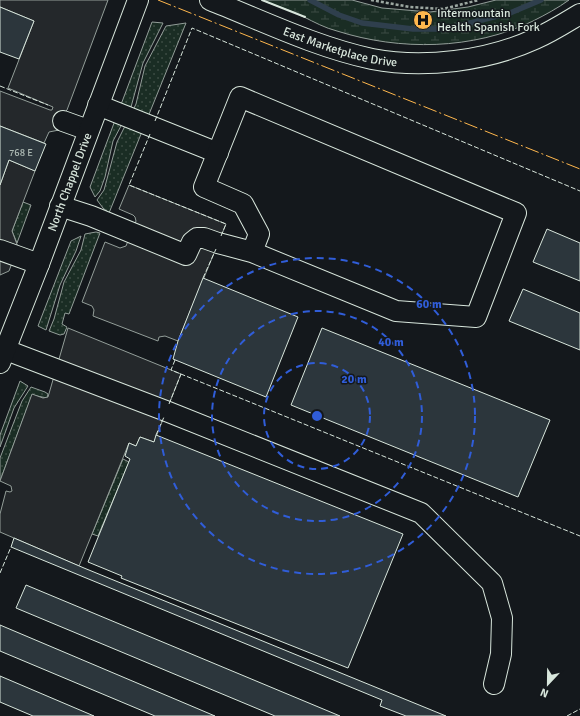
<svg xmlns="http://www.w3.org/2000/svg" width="580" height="716" viewBox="0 0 580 716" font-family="Signika,sans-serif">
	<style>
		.grass { fill: url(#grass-dots); stroke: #939e99 }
		.wetland { fill: url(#wetland-marsh); stroke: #939e99 }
		.parking { fill: #24282b; stroke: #939e99 }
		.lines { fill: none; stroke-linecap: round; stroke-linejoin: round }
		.stream { stroke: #2f3f4d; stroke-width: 5.5 }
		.building { fill: #2c363c; stroke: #d8e6dc }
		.minor-casing { stroke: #d8e6dc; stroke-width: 22 }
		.path { stroke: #9da8a2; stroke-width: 2.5; stroke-dasharray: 3 2; stroke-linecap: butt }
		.minor { stroke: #14181c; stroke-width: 20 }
		.fence { stroke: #d8e6dc; stroke-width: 1; stroke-dasharray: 5 2; stroke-linecap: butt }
		.wall { stroke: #d8e6dc; stroke-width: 2 }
		.power { stroke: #ffb74d; stroke-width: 1; stroke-dasharray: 14 3 2 3; stroke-linecap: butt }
		.ring { fill: none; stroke: #305dd8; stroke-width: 2; stroke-dasharray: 7 5 }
		.labels { text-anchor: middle; stroke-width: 3; stroke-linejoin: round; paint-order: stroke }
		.number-label { font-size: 10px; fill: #adbab4 }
		.poi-label { font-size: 12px; fill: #d8e6dc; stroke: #14181c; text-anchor: start }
		.street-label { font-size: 12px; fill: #d8e6dc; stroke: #14181c }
		.centre { fill: #305dd8; stroke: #14181c; stroke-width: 2 }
		.ring-label { font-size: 12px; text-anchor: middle; font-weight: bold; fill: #305dd8; stroke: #14181c; stroke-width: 3; stroke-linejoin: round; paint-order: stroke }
	</style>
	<defs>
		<pattern id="grass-dots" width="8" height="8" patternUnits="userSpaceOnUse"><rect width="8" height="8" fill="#1a2d24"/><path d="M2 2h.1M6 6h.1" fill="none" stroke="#3b4b43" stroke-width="1.8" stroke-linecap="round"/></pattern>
		<pattern id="wetland-marsh" width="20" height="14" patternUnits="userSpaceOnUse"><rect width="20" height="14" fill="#1a2d24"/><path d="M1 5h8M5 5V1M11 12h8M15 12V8" fill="none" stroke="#3b4b43"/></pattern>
	</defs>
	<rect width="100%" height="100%" fill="#14181c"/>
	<path class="grass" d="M 152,22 L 163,23 L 143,63 L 131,107 L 113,141 L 105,177 L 100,191 L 95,197 L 90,187 Z
		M 186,23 L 109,213 L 103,208 L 97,200 L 104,190 L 117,142 L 136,104 L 145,66 L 166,26 Z
		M 23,202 L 31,205 L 17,243 L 12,231 Z
		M 96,232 L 100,233 L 69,314 L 65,313 L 62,324 L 67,327 L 64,334 L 60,335 L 49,331 L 54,319 L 64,282 L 81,250 L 85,234 Z
		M 81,236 L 76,251 L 60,285 L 46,330 L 38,326 L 71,241 Z
		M 20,381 L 28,386 L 14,408 L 0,447 L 0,435 Z
		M 31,387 L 45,392 L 48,394 L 47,398 L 32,395 L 0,481 L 0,458 L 22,401 Z
		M 123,459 L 129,462 L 98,536 L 92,534 Z"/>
	<path class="wetland" d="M 262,0 L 352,0 L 382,8 L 430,12 L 468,7 L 496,0 L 569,0 C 558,8 545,15 533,21 C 473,50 400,51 337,31 C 325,28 314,22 304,17 C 291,10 275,6 262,0 Z"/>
	<path class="parking" d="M 0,0 L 108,0 L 67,110 L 66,111 L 59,130 L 49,132 L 44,143 L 0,126 L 0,91 L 50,110 L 52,110 L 53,107 L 8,88 L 34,21 L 0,7 Z
		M 9,160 L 35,171 L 12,231 L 18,247 L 9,271 L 0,275 L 0,185 Z
		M 129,185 L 226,224 L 178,341 L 165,336 L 159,337 L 158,341 L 93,316 L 94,310 L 92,306 L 82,302 L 105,242 L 120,248 L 126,246 L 136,221 L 135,217 L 133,215 L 119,209 Z
		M 68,328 L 181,374 L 154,442 L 140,437 L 136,446 L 129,443 L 79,566 L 0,532 L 0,514 L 6,491 L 10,492 L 12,491 L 11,486 L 0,481 L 32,394 L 43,398 L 48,397 Z"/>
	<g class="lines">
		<path class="stream" d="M 310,0 L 339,15 L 362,23 L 413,29 L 446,29 L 510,13 L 541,0"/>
	</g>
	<path class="building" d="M 0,7 L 34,21 L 19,59 L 0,52 Z
		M 0,126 L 46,144 L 35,171 L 9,160 L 0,185 Z
		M 547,229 L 580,243 L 580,281 L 533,262 Z
		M 203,278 L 298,317 L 266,397 L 173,359 L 178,341 Z
		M 523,289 L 580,313 L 580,350 L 509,321 Z
		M 322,328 L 550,420 L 518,497 L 291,405 Z
		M 156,435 L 403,534 L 348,668 L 121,578 L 122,576 L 88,562 L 130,459 L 125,456 L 129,443 L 136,446 L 140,437 L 154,442 Z
		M 14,538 L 84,568 L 446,716 L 406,716 L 380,706 L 382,700 L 11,547 Z
		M 26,585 L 340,716 L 275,716 L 16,608 Z
		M 0,625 L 215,716 L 155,716 L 0,651 Z
		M 0,676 L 94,716 L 33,716 L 0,702 Z"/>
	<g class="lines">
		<defs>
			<g id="minor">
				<path id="s1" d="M 210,0 C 263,21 316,47 372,59 C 424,69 487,61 535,39 C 551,32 565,23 580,14"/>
				<path d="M 98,105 L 218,153"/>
				<path d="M 63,121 L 88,130"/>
				<path d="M 60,206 L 91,216 L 186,255 L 192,242 L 197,238 L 204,238 L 218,243 L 252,252 L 396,311 L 476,317 L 516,213 L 240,97 L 204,187 L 243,204 L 259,234 L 252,252"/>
				<path d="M 0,250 L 39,264"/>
				<path d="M 6,350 L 166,411 L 421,513 L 492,583 L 502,618 L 501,654 L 494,684"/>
				<path id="s2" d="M 0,363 L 39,264 L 138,0"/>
			</g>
		</defs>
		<use href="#minor" class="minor-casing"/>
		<path class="path" d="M 371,0 L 410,7 L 443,9 L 479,0"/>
		<use href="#minor" class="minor"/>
		<path class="fence" d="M 0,86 L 48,105
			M 155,121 L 192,28 L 580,191
			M 150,134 L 129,185 L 226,224 L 221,236
			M 203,278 L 216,249
			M 175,360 L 171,370 L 580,536
			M 169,404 L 181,374
			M 156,435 L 164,417
			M 0,573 L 11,547
			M 567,716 L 580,709"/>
		<path class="wall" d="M 262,0 L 305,17"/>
		<path class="power" d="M 158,0 L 580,169"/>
	</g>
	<g class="ring">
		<circle cx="317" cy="416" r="53"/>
		<circle cx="317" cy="416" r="105"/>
		<circle cx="317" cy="416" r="158"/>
	</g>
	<defs>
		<symbol id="hospital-disc" viewBox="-11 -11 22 22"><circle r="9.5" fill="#ffb74d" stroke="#14181c"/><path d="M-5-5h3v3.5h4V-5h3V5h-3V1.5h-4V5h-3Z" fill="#111"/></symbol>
	</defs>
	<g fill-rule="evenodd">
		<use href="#hospital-disc" x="412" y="9" width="22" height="22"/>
	</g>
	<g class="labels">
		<g class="number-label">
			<text x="21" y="156">768 E</text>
		</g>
		<g class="poi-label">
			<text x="437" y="17">Intermountain<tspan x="437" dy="14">Health Spanish Fork</tspan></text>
		</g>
		<g class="street-label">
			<text dy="4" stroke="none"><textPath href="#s1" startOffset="139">East Marketplace Drive</textPath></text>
			<text dy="4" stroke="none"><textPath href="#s2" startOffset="194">North Chappel Drive</textPath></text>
		</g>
	</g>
	<circle cx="317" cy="416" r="6" class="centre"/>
	<g class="ring-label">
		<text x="429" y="308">60 m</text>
		<text x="391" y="346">40 m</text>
		<text x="354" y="383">20 m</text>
	</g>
	<g transform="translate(548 684) rotate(202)" stroke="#14181c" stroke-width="3" paint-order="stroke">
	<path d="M0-3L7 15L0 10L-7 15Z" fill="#d8e6dc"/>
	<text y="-6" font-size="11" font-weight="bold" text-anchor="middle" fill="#d8e6dc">N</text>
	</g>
</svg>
